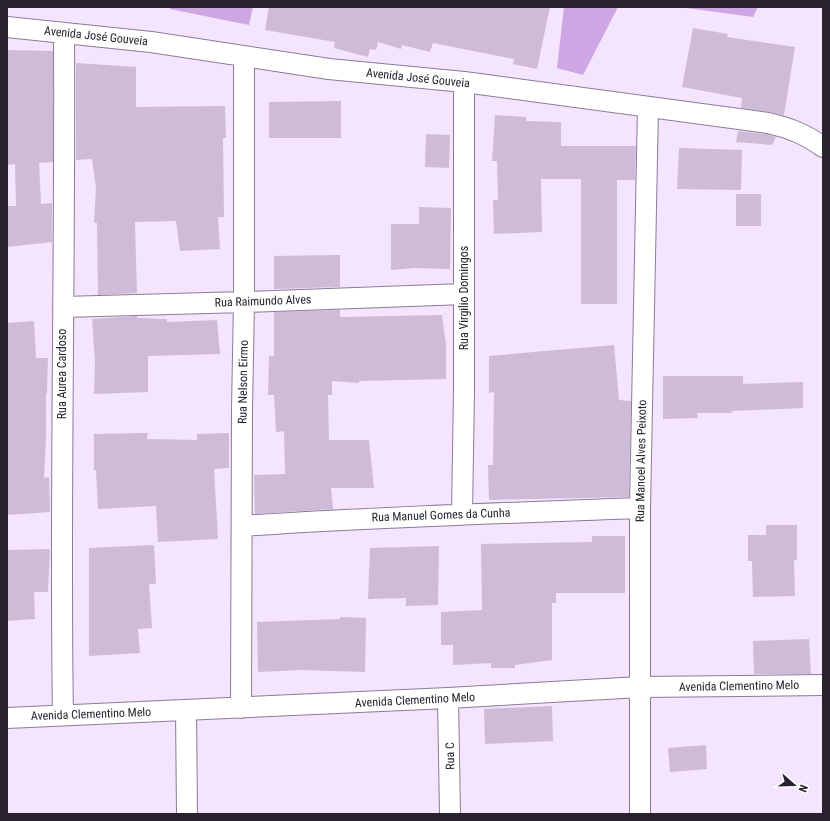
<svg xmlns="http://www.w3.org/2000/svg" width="830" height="821" viewBox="0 0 830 821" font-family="'Roboto Condensed',sans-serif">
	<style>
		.forest { fill: #cea6e4 }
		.building { fill: #cebbd8 }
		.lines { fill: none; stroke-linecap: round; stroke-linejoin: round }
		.street-casing { stroke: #8c7b96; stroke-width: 22 }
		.street { stroke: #fff; stroke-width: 20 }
		.labels { text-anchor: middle; stroke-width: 3; stroke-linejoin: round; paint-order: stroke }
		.street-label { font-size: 12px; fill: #29222d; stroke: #fff }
	</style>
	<rect width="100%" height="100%" fill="#f4e4fd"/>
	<path class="forest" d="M 170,7 L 253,7 L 249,25 L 170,9 Z
		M 564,7 L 618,7 L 583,75 L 557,68 Z
		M 679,7 L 758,7 L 753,17 Z"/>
	<path class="building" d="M 269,7 L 550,7 L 537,69 L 513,64 L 514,59 L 433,43 L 430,52 L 402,45 L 401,49 L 378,42 L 376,50 L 370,49 L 368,57 L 334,48 L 335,42 L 265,30 Z
		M 693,28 L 728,34 L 727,37 L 795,47 L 784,115 L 770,112 L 741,108 L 742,98 L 682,87 Z
		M 7,50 L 53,51 L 53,162 L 39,163 L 41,204 L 52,203 L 52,242 L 7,247 L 7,206 L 16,206 L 15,164 L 7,165 Z
		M 76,63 L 136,67 L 136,107 L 225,106 L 226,138 L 223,138 L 224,217 L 218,217 L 220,249 L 180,251 L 176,221 L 135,222 L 137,293 L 98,295 L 97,223 L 94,223 L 96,188 L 92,159 L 76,160 Z
		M 341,101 L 341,138 L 269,138 L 269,102 Z
		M 495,115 L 526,117 L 526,121 L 561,122 L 561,146 L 636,146 L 635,180 L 617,180 L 617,304 L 581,304 L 581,179 L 541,179 L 542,232 L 494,234 L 493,200 L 498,200 L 497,161 L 492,161 Z
		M 738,131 L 766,134 L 776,137 L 772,145 L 736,142 Z
		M 426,134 L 450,135 L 449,168 L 425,167 Z
		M 679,148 L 742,150 L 741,190 L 677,189 Z
		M 736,194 L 761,194 L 761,226 L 736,226 Z
		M 419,207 L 451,208 L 450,269 L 414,268 L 391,270 L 391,224 L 419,224 Z
		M 340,255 L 340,287 L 274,289 L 274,256 Z
		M 340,310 L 340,317 L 442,315 L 446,345 L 446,379 L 359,381 L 359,383 L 332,381 L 332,395 L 328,395 L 329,440 L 369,440 L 374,488 L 331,488 L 333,509 L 255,514 L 254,475 L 285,474 L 284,431 L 276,432 L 274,395 L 268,395 L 269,356 L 274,356 L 274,312 Z
		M 137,316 L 137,318 L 167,319 L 167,322 L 217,320 L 220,354 L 148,356 L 148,392 L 94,394 L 95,361 L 92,319 Z
		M 34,321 L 36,358 L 48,358 L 47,393 L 46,393 L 46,438 L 44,478 L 49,477 L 50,512 L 7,515 L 7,323 Z
		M 614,345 L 619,400 L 631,401 L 629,497 L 489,500 L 488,465 L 493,465 L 494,392 L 489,393 L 489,356 Z
		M 663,376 L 743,376 L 743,384 L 803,382 L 803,408 L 731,411 L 732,413 L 697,413 L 698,418 L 663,419 Z
		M 148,433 L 147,439 L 197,440 L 197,434 L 229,433 L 229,468 L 214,469 L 218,539 L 158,542 L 156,506 L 98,509 L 96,470 L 94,470 L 94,434 Z
		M 766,525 L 797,525 L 797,560 L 794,560 L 795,596 L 753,597 L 752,561 L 748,561 L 748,535 L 766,535 Z
		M 592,536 L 625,536 L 625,593 L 556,593 L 556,603 L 552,603 L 552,660 L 515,665 L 515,668 L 491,668 L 491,663 L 453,665 L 453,645 L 441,645 L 441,612 L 482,610 L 481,544 L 592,542 Z
		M 154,545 L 156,584 L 149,584 L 152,628 L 138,629 L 140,653 L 89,656 L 89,548 Z
		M 439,546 L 438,605 L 406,606 L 406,598 L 368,599 L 370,548 Z
		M 50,549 L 48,592 L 34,592 L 35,619 L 7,621 L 7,550 Z
		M 340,617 L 366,618 L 365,672 L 302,670 L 258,672 L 257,622 L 340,619 Z
		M 809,639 L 811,674 L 754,674 L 753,641 Z
		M 552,706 L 553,741 L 485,744 L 484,709 Z
		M 706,745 L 707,769 L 670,772 L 668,748 Z"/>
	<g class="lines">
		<defs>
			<path id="street" d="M 7,27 L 151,42 L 329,69 L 464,82 L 768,123 C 790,128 805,134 823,147
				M 63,307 L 244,302 L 464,294
				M 462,514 L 464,391 L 464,82
				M 242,526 C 374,517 507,513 640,508
				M 448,698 L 450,814
				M 241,708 L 242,410 L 244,302 L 244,57
				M 186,710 L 187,814
				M 63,715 C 62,661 62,608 62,554 C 62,380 65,206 64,33
				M 7,718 L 448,698 L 640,687 L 823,685
				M 640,814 L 640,508 L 648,107"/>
		</defs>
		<use href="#street" class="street-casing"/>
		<use href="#street" class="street"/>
	</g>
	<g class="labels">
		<g class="street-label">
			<text transform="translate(96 36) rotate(6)" y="4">Avenida José Gouveia</text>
			<text transform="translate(418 78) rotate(6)" y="4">Avenida José Gouveia</text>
			<text transform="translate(464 298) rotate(-90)" y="4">Rua Virgilio Domingos</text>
			<text transform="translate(263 301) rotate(-2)" y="4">Rua Raimundo Alves</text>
			<text transform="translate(62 374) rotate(-90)" y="4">Rua Aurea Cardoso</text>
			<text transform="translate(243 382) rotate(-89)" y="4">Rua Nelson Eirmo</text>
			<text transform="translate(641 461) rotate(-89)" y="4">Rua Manoel Alves Peixoto</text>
			<text transform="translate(441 515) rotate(-2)" y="4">Rua Manuel Gomes da Cunha</text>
			<text transform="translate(739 686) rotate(-1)" y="4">Avenida Clementino Melo</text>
			<text transform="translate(415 700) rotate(-3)" y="4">Avenida Clementino Melo</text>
			<text transform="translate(91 714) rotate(-2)" y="4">Avenida Clementino Melo</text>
			<text transform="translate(450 756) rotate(-91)" y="4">Rua C</text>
		</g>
	</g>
	<rect width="830" height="821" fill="none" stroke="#29222d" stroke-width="16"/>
	<g transform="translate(794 785) rotate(110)" stroke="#ffffff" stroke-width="3" paint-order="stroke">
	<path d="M0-3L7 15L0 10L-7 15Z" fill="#29222d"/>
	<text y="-6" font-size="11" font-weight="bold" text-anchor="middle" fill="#29222d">N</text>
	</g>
</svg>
